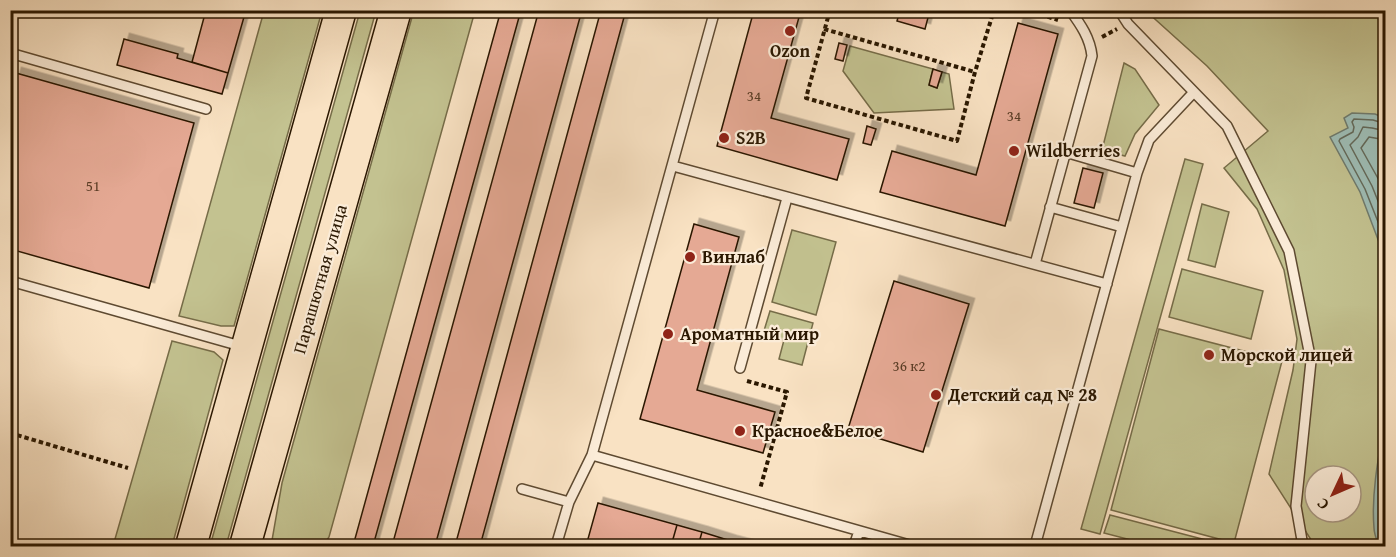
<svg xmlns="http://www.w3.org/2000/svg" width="1396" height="557" viewBox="0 0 1396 557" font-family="'Gentium Book Plus',serif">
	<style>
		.green { fill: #c3c290; stroke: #766c48; stroke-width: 1.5; fill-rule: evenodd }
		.water { fill: #9ebdb5; stroke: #707b6d; stroke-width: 1.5 }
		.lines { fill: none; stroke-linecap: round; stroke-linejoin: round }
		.shore { stroke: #646a5a; stroke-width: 1.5 }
		.building { fill: #e5a994; stroke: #2a1700; stroke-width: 1.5; filter: url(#shadow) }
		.lane-casing { stroke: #5e4a31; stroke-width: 12 }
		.primary-casing { stroke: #2a1700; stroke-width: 33 }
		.path { stroke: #2a1700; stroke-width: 4; stroke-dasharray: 4.5 3; stroke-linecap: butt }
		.lane { stroke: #fbecd8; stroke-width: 9 }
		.primary { stroke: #f9e2c3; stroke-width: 30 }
		.poi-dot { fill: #8f2418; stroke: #fbecd8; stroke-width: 2 }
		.labels { text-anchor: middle; stroke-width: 4.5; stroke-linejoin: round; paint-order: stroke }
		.number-label { font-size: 15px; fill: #593c25 }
		.poi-label { font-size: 18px; font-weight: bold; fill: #2a1700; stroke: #fbecd8; text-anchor: start }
		.street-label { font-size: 18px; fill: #2a1700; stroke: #fbecd8 }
	</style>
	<defs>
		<filter id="shadow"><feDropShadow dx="5.5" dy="-5.5" stdDeviation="0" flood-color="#0004"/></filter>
	</defs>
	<rect width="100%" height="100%" fill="#f9e2c3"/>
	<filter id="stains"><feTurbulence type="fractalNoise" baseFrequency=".00333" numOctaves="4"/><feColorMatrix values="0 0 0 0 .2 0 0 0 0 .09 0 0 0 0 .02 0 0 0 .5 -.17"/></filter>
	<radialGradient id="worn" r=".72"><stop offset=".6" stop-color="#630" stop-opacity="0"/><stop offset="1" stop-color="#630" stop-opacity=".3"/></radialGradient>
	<path class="green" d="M 414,10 L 475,11 L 329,537 L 323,546 L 271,546 L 282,483 Z
		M 264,11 L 322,11 L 234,326 L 221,326 L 179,316 Z
		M 360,11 L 376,11 L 226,546 L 210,546 Z
		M 1146,11 L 1385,11 L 1385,546 L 1315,546 L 1269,474 L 1293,370 L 1297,339 L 1284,270 L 1257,209 L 1224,168 L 1268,131 L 1207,66 ZM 1315,476 L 1351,476 L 1351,512 L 1315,512 Z
		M 850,46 L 933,69 L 929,85 L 937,88 L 942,72 L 949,74 L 954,109 L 874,113 L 843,71 Z
		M 1124,63 L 1135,69 L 1159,105 L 1135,134 L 1125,156 L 1102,150 Z
		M 1185,159 L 1203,164 L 1100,534 L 1081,529 Z
		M 1202,204 L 1229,212 L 1215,267 L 1188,260 Z
		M 792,230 L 836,242 L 816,315 L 772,302 Z
		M 1182,269 L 1263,291 L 1251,339 L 1169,317 Z
		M 770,311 L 813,323 L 802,365 L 779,359 L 784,340 L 763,334 Z
		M 1159,329 L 1282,361 L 1234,543 L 1111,510 Z
		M 172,341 L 214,352 L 223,360 L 172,546 L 113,546 Z
		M 1110,515 L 1229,546 L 1154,546 L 1104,533 Z"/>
	<path class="water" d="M 1352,113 L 1375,114 L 1385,118 L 1385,258 L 1360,192 L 1330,137 L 1348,128 L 1344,118 Z
		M 1385,420 L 1385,546 L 1379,546 C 1377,541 1374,534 1374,528 C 1371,493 1379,454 1385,420 Z"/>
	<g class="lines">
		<path class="shore" d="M 1386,124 L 1373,120 L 1354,119 L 1352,122 L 1354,127 L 1353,132 L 1340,139 L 1339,141 L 1365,189 L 1386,242
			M 1386,131 L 1372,128 L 1363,127 L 1358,137 L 1350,145 L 1372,186 L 1386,221
			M 1386,140 L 1369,137 L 1361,148 L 1380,182 L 1386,196
			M 1384,546 L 1380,529 L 1381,491 L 1386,452"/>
	</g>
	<path class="building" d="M 206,10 L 246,10 L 228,73 L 192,62 Z
		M 501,10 L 521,10 L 373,546 L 353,546 Z
		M 539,10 L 582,10 L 435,546 L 392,546 Z
		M 601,10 L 626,10 L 480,546 L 455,546 Z
		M 754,10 L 801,10 L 771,118 L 849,139 L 837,180 L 717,146 Z
		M 900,10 L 930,10 L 925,29 L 897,21 Z
		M 1018,23 L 1058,34 L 1005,226 L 880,192 L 892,151 L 976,175 Z
		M 124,39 L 178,54 L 177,58 L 228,73 L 222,94 L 117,65 Z
		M 839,43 L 847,45 L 843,61 L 835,59 Z
		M 933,69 L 942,72 L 937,88 L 929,85 Z
		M 16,73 L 194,123 L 149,288 L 10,249 L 10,93 Z
		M 867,126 L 876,129 L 871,145 L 863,143 Z
		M 1083,168 L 1103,173 L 1094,208 L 1074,203 Z
		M 694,224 L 739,237 L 697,390 L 775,412 L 763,453 L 640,419 Z
		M 894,281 L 969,304 L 923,452 L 848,429 Z
		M 598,503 L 677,525 L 671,546 L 586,546 Z
		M 677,525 L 702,532 L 698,546 L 671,546 Z
		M 702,532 L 731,541 L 750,546 L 698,546 Z"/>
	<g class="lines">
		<defs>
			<path id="lane" d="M 1119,10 L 1128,24 L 1227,126 L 1289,251 L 1311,361 L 1296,506 L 1303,546
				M 10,53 L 206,109
				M 1065,152 L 1137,173
				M 673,166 L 1107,284
				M 1050,207 L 1122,227
				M 1035,264 L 1092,56 C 1090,38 1081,25 1070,10
				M 10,281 L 244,347
				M 740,368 L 787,198
				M 592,455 L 715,10
				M 522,489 L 569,502
				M 556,546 L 569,502 L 592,455 L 913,546
				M 854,546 L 859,531
				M 1035,546 L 1137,173 L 1149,140 L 1194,92"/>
			<path id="primary" d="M 191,546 L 341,10
				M 245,546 L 396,10"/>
		</defs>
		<use href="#lane" class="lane-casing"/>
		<use href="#primary" class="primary-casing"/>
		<path class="path" d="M 830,10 L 806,98 L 957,141 L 975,72 L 994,10
			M 1026,10 L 1058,20
			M 824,29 L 975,72
			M 1102,37 L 1117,29
			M 747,381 L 787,392 L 760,489
			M 10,433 L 128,468"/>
		<use href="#lane" class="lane"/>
		<use href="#primary" class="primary"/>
	</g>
	<g class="poi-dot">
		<circle cx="790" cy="31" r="6"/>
		<circle cx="724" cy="138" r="6"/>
		<circle cx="1014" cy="151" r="6"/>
		<circle cx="690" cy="257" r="6"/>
		<circle cx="668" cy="334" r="6"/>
		<circle cx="1209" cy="355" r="6"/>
		<circle cx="936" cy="395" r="6"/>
		<circle cx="740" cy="431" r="6"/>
	</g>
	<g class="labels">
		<g class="number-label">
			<text x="754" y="101">34</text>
			<text x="1014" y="121">34</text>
			<text x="93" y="191">51</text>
			<text x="909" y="371">36 к2</text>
		</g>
		<g class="poi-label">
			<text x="790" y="57" text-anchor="middle">Ozon</text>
			<text x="736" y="144">S2B</text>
			<text x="1026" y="157">Wildberries</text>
			<text x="702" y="263">Винлаб</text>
			<text x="680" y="340">Ароматный мир</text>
			<text x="1221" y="361">Морской лицей</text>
			<text x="948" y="401">Детский сад № 28</text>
			<text x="752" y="437">Красное&amp;Белое</text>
		</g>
		<g class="street-label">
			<text transform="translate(320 279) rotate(-74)" y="6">Парашютная улица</text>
		</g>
	</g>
	<rect width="1396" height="557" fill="none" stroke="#f9e2c3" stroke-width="36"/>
	<rect x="12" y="12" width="1372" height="533" fill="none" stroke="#2a1700" stroke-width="3"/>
	<rect x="18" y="18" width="1360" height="521" fill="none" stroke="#2a1700" stroke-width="1.5"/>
	<g transform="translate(1333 494) rotate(226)"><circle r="28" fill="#fbecd8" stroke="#a79782" stroke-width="1.5"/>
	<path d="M0-4.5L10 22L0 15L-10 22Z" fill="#8f2418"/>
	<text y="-9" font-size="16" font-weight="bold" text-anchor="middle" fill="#2a1700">С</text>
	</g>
	<rect width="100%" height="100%" filter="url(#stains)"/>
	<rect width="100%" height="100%" fill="url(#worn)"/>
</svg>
